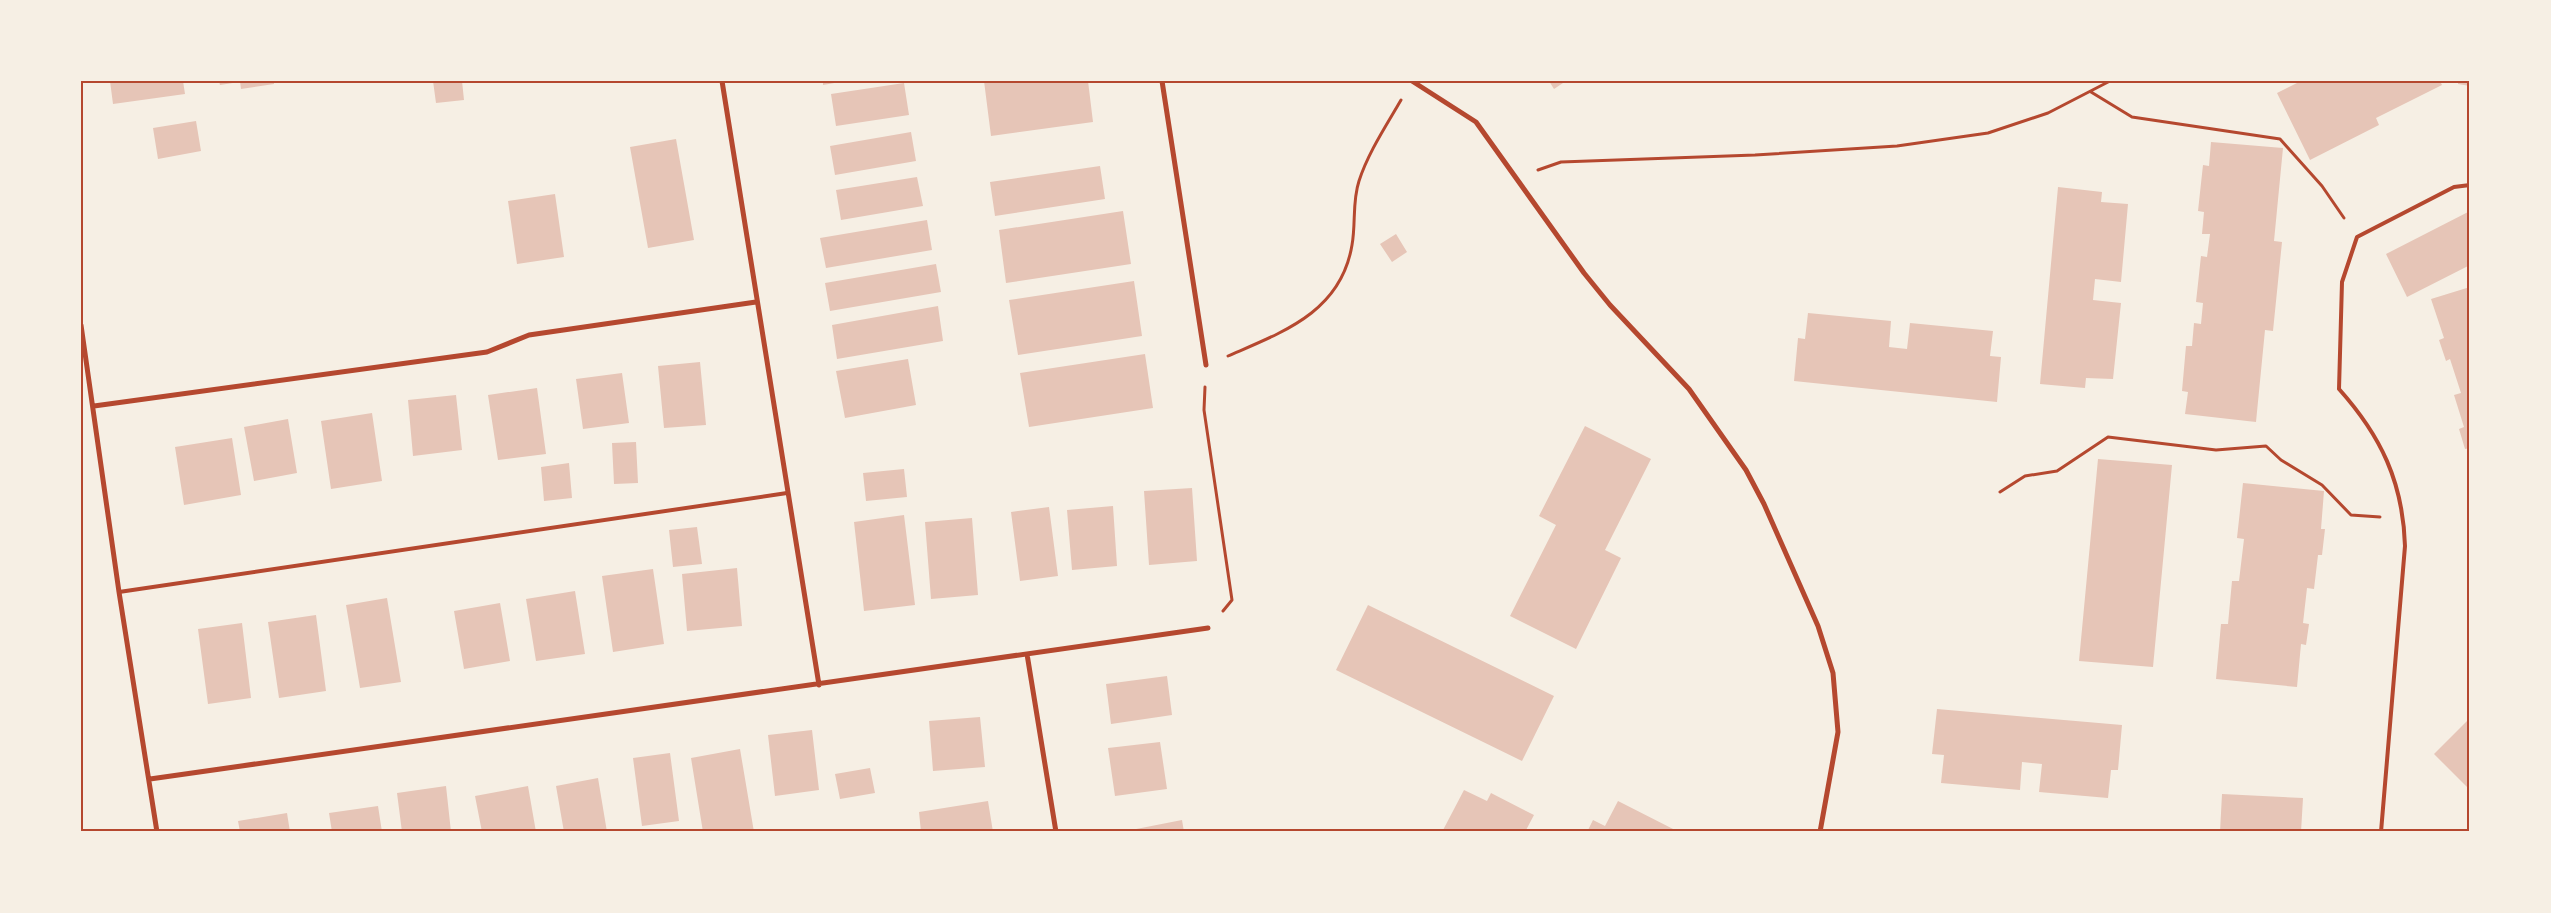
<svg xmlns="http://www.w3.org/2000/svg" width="2551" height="913" viewBox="0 0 2551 913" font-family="'Exo 2',sans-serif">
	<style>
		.building { fill: #e6c5b7 }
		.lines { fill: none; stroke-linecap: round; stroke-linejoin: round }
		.path { stroke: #b5482f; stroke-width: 3 }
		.service { stroke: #b5482f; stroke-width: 4 }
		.minor { stroke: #b5482f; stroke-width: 5 }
		.neatline { fill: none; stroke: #b5482f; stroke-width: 2 }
	</style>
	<rect width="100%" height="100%" fill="#f6efe4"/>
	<path class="building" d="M 110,81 L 183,81 L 185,94 L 113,104 Z
		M 219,81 L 239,81 L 239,82 L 220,85 Z
		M 240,81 L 274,81 L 274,84 L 241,89 Z
		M 433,81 L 462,81 L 464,100 L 436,103 Z
		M 823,81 L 840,81 L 840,82 L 823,85 Z
		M 984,81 L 1088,81 L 1093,122 L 991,136 Z
		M 1549,81 L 1566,81 L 1554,89 Z
		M 2301,81 L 2440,81 L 2442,85 L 2376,118 L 2379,125 L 2310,160 L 2277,93 Z
		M 2458,81 L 2470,81 L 2470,86 L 2458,84 Z
		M 904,83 L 909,115 L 836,126 L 831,94 Z
		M 196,121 L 201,151 L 158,159 L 153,128 Z
		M 911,132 L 916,161 L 835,175 L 830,146 Z
		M 676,139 L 694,240 L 648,248 L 630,147 Z
		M 2211,142 L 2283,148 L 2274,241 L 2282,242 L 2273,331 L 2265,330 L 2256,422 L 2185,414 L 2188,392 L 2182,391 L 2186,346 L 2192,346 L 2194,323 L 2201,324 L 2203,303 L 2196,302 L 2201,256 L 2207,257 L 2210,234 L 2202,234 L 2204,212 L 2198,211 L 2203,165 L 2209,166 Z
		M 1100,166 L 1105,199 L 995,216 L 990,182 Z
		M 917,177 L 923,206 L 841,220 L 836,190 Z
		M 2058,187 L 2102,192 L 2101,202 L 2128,204 L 2121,282 L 2095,279 L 2093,300 L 2121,303 L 2113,379 L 2086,378 L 2085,388 L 2040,384 Z
		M 555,194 L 564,257 L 517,264 L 508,201 Z
		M 1123,211 L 1131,264 L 1006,283 L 999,230 Z
		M 2470,211 L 2470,265 L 2407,297 L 2386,254 Z
		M 927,220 L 932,250 L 826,268 L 820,238 Z
		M 1396,234 L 1407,252 L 1392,262 L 1380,244 Z
		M 936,264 L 941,292 L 830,311 L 825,283 Z
		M 1134,281 L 1142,336 L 1018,355 L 1009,300 Z
		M 2470,287 L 2470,448 L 2465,449 L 2459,429 L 2464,427 L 2454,395 L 2461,393 L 2450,359 L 2446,361 L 2439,340 L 2444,338 L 2431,299 Z
		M 938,306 L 943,341 L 837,359 L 832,325 Z
		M 1808,313 L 1891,321 L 1889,347 L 1907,349 L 1910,323 L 1993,331 L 1990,356 L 2001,357 L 1997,402 L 1794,381 L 1798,338 L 1805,339 Z
		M 1145,354 L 1153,408 L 1029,427 L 1020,373 Z
		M 908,359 L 916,405 L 845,418 L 836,371 Z
		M 700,362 L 706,425 L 664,428 L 658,366 Z
		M 622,373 L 629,423 L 583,429 L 576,379 Z
		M 537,388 L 546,454 L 498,460 L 488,395 Z
		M 456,395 L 462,450 L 413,456 L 408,400 Z
		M 372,413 L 382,481 L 331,489 L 321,421 Z
		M 288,419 L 297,473 L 254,481 L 244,427 Z
		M 1585,426 L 1651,459 L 1605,550 L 1621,558 L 1576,649 L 1510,616 L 1556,525 L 1539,516 Z
		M 232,438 L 241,495 L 184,505 L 175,447 Z
		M 636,442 L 638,483 L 614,484 L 612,443 Z
		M 2098,459 L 2172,465 L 2153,667 L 2079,661 Z
		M 569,463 L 572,498 L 544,501 L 541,467 Z
		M 904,469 L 907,497 L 866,501 L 863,473 Z
		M 2243,483 L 2324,491 L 2321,529 L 2325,529 L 2322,555 L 2318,555 L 2314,589 L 2307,588 L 2303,623 L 2309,624 L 2306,645 L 2301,644 L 2297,687 L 2216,679 L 2221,624 L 2228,624 L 2232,581 L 2239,581 L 2244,539 L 2237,538 Z
		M 1192,488 L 1197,561 L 1149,565 L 1144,491 Z
		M 1113,506 L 1117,566 L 1072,570 L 1067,510 Z
		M 1049,507 L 1058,576 L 1020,581 L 1011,512 Z
		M 904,515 L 915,605 L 864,611 L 854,522 Z
		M 972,518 L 978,595 L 931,599 L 925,522 Z
		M 697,527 L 702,564 L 673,567 L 669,530 Z
		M 737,568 L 742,626 L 687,631 L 682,574 Z
		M 653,569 L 664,644 L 613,652 L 602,576 Z
		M 575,591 L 585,654 L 536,661 L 526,599 Z
		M 387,598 L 401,682 L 360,688 L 346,605 Z
		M 500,603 L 510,661 L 464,669 L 454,611 Z
		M 1368,605 L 1554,696 L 1522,761 L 1336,670 Z
		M 316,615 L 326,691 L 279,698 L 268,622 Z
		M 242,623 L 251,698 L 208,704 L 198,629 Z
		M 1167,676 L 1172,715 L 1111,724 L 1106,684 Z
		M 1937,709 L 2122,725 L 2118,770 L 2111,770 L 2108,798 L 2039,792 L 2042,764 L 2022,762 L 2020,790 L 1941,783 L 1944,755 L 1932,754 Z
		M 980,717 L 985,767 L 933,771 L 929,721 Z
		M 2470,718 L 2470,790 L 2434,754 Z
		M 812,730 L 819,790 L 775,796 L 768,735 Z
		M 1160,742 L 1167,789 L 1115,796 L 1108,748 Z
		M 740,749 L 754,832 L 703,832 L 691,758 Z
		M 670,753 L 679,821 L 642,826 L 633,758 Z
		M 870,768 L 875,793 L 840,799 L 835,774 Z
		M 598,778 L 607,832 L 564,832 L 556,786 Z
		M 446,786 L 451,832 L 402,832 L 397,793 Z
		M 528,786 L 536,832 L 482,832 L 475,796 Z
		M 1464,790 L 1487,801 L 1491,793 L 1534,815 L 1525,832 L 1442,832 Z
		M 2222,794 L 2303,798 L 2301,832 L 2220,832 Z
		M 988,801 L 993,832 L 921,832 L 919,812 Z
		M 1618,801 L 1679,832 L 1587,832 L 1593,820 L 1605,826 Z
		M 378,806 L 382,832 L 332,832 L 329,813 Z
		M 287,813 L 290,832 L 240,832 L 238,821 Z
		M 1182,820 L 1184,832 L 1126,832 L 1126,831 Z"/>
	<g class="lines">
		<path class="path" d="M 2091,92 L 2132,117 L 2280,139 L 2322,186 L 2344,218
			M 1538,170 L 1561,162 L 1755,155 L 1897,146 L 1988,133 L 2048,113 L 2110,81
			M 1228,356 C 1283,332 1341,312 1352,245 C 1356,223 1352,202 1359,181 C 1368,153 1386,126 1401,100
			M 1205,387 L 1204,410 L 1232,600 L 1223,611
			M 2000,492 L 2025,476 L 2057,471 L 2108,437 L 2216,450 L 2266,446 L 2281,460 L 2322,485 L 2351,515 L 2380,517"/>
		<path class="service" d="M 119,592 L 787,493
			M 2381,832 L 2405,546 C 2403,482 2381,436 2339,389 L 2342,282 L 2357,237 L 2454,187 L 2470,185"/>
		<path class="minor" d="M 722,81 L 819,685
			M 1162,81 L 1206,365
			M 1412,81 L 1476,122 L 1584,273 L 1610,305 L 1689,389 L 1746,470 L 1764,504 L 1818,626 L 1833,673 L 1838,732 L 1820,832
			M 81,325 L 119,592 L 157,832
			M 94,406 L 487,352 L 529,335 L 756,302
			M 1027,654 L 1056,832
			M 150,779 L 1208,628"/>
	</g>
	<rect width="2551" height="913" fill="none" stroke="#f6efe4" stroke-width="165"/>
	<rect x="82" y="82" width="2386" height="748" class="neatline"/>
</svg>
